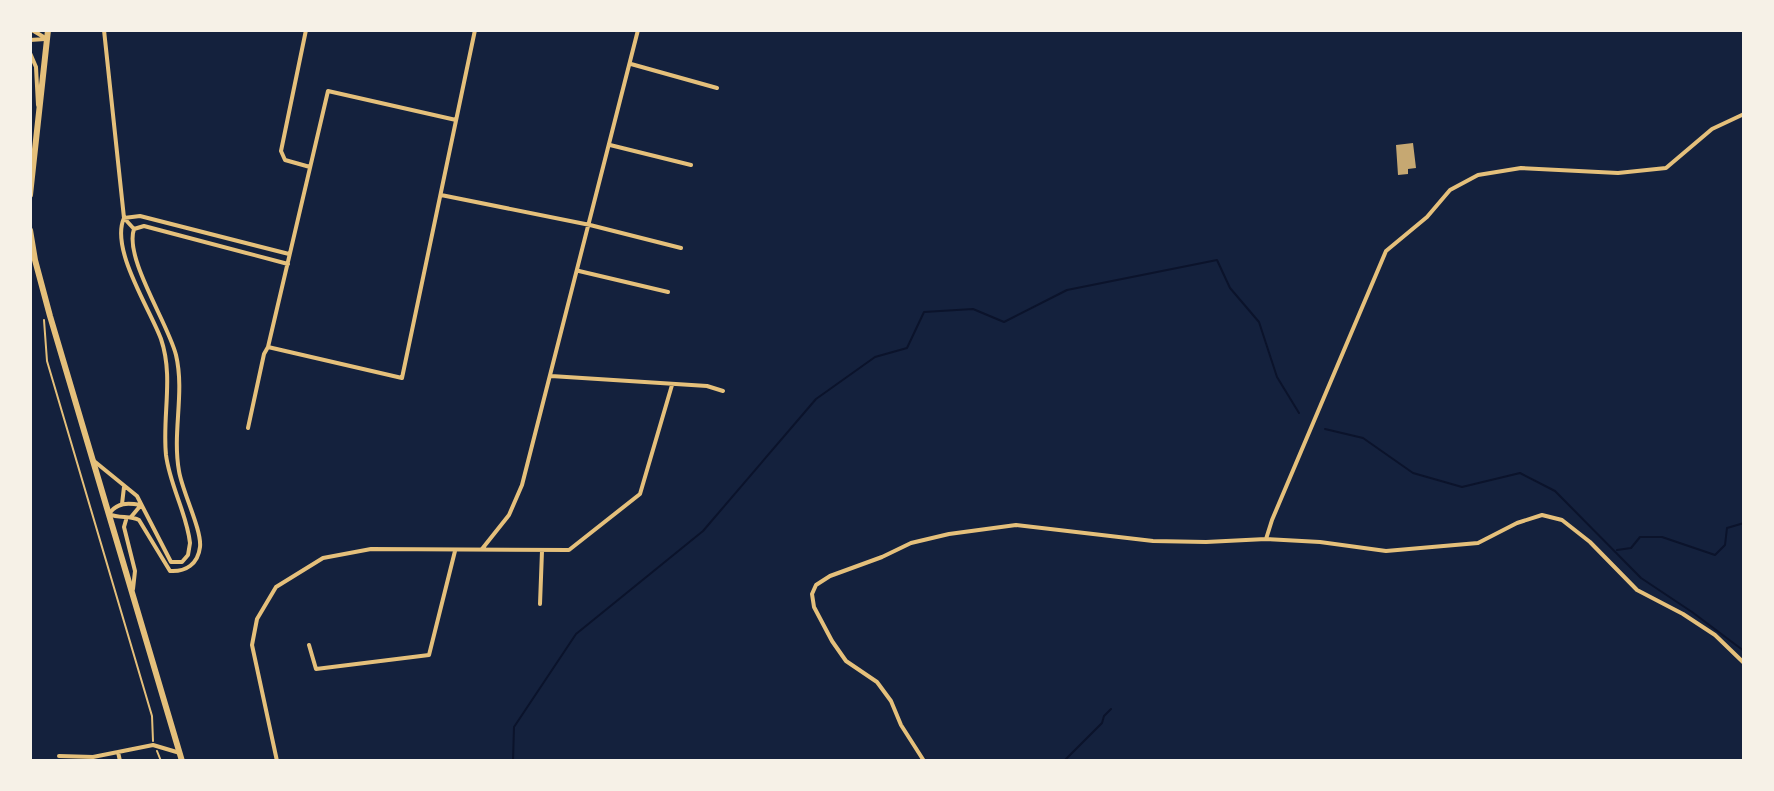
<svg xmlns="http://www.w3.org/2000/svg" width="1774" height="791" viewBox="0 0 1774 791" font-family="Lora,serif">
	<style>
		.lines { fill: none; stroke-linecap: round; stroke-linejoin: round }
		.stream { stroke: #0b132b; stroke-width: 2 }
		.building { fill: #c6a872 }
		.path { stroke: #e5c07b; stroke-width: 2 }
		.minor { stroke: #e5c07b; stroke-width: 4 }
		.secondary { stroke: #e5c07b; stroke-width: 6 }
	</style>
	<rect width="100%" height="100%" fill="#14213d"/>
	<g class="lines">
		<path class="stream" d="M 1325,429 L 1363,438 L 1413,473 L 1462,487 L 1520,473 L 1555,491 L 1641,578 L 1692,612 L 1744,651
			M 1617,550 L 1631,548 L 1640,537 L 1662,537 L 1715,555 L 1725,545 L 1727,528 L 1744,523
			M 513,761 L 514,727 L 576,634 L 703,531 L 816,399 L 875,357 L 907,348 L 924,312 L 973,309 L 1004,322 L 1067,290 L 1217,260 L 1230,288 L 1259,322 L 1277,377 L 1299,413
			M 1064,761 L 1102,723 L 1104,716 L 1111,709"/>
	</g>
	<path class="building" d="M 1413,143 L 1416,168 L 1408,169 L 1408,174 L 1398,175 L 1396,145 Z"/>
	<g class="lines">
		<path class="path" d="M 44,320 L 47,361 L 152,716 L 153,741
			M 157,751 L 161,761"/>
		<path class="minor" d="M 32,30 L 47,39
			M 104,30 L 124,218 L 134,229
			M 306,30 L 281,151 L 285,160 L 310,167
			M 30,40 L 45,39
			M 30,53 L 36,67 L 38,105
			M 631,64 L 717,88
			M 456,120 L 328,91 L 268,347 L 402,378 L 475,30
			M 610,145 L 691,165
			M 441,195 L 590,225 L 681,248
			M 579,271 L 668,292
			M 551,376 L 707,386 L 723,391
			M 248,428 L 264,354 L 268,347
			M 94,461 L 137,496 L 171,562 L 182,562 L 188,555 L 190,543 C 187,514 170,486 166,455 C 162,416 174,377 161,339 C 150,309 110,249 124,218 L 140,216 L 289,254
			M 122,504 L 124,487
			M 131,517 L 141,505 C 128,503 117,502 109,514 C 119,519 130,515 139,520 L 170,571 C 186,572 198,564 200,547 C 202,530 182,491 179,471 C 172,432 185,393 176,355 C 168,323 124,258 134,229 L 144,226 L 288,264
			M 126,520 L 124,527 L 135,571 L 133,589
			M 1266,539 L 1272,520 L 1386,251 L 1427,217 L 1450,190 L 1478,175 L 1521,168 L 1618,173 L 1666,168 L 1712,129 L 1744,114
			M 482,549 L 509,515 L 522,485 L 638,30
			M 540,604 L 542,551
			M 309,645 L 316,669 L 429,655 L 455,551
			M 118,752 L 120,761
			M 59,756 L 93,757 L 153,745 L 180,753
			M 277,761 L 252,645 L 257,619 L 276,587 L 323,558 L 371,549 L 569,550 L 640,494 L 672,385
			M 924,761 L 901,725 L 891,701 L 877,682 L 846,661 L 832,641 L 814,607 L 812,594 L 816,585 L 830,576 L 882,557 L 911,543 L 949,534 L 1016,525 L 1153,541 L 1206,542 L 1266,539 L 1320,542 L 1386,551 L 1478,543 L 1517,523 L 1542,515 L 1562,520 L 1590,542 L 1637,590 L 1683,614 L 1715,635 L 1744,663"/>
		<path class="secondary" d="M 30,195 L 48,30
			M 30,230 L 35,260 L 50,316 L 182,761"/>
	</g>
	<rect width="1774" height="791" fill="none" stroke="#f6f1e7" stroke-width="64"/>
</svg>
